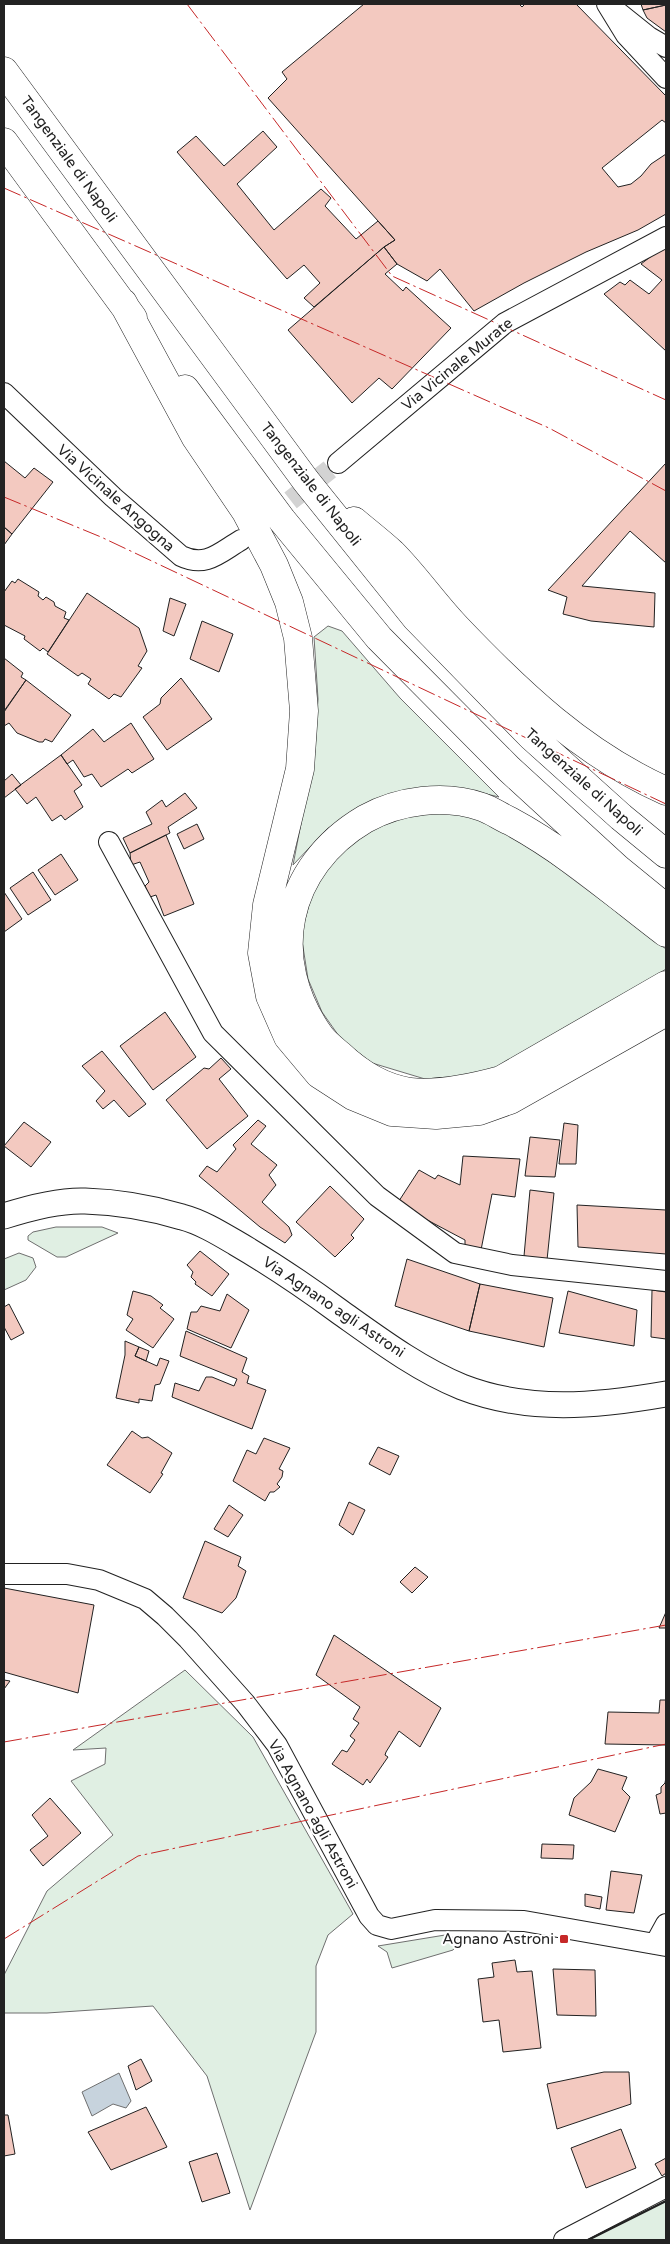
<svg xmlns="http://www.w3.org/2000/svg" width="670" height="2244" viewBox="0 0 670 2244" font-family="'Varela Round',sans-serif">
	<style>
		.green { fill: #e0efe3; stroke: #6f6f6f }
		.water { fill: #c7d3dd; stroke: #6f6f6f }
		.building { fill: #f3c9c0; stroke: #222 }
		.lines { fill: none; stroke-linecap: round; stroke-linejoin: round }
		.minor-tunnel { stroke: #d3d3d3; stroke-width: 20; stroke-dasharray: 20 10; stroke-linecap: butt }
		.minor-casing { stroke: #222; stroke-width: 22 }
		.tertiary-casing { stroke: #222; stroke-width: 27 }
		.motorway-casing { stroke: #222; stroke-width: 29 }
		.minor { stroke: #fff; stroke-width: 20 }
		.tertiary { stroke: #fff; stroke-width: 25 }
		.motorway { stroke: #fff; stroke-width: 28 }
		.wall { stroke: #222; stroke-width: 2.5 }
		.power { stroke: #c62828; stroke-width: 1; stroke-dasharray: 18 4 2.5 4; stroke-linecap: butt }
		.poi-dot { fill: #c62828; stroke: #fff; stroke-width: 2 }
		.labels { text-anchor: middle; stroke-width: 4; stroke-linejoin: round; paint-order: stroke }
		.street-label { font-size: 15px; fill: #222; stroke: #fff }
		.poi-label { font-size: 15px; fill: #222; stroke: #fff; text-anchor: end }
	</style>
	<rect width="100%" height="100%" fill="#fff"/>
	<path class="green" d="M 328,626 L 342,631 L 400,698 L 499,797 L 474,791 L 361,806 L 327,829 L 293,865 L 315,751 L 318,699 L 314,637 Z
		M 453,811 L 502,826 L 666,949 L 666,969 L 528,1053 L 493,1070 L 462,1076 L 425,1079 L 372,1063 L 341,1039 L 322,1012 L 308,979 L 301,934 L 312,894 L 330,862 L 353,839 L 396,818 Z
		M 56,1227 L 102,1227 L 118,1233 L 66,1257 L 57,1257 L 28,1240 L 28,1236 L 33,1232 Z
		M 19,1253 L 33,1258 L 36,1267 L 26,1280 L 4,1290 L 4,1259 Z
		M 185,1670 L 253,1737 L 353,1914 L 328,1935 L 316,1966 L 316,2032 L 250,2210 L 207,2076 L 153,2006 L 47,2013 L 4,2013 L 4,1975 L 47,1891 L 113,1835 L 71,1781 L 105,1764 L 106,1748 L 73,1750 Z
		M 445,1935 L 461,1940 L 453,1950 L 392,1968 L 387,1952 L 378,1946 Z
		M 666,2201 L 666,2240 L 588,2240 Z"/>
	<path class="water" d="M 119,2073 L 131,2101 L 126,2108 L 113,2104 L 92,2116 L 82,2092 Z"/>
	<path class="building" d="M 364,4 L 519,4 L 522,7 L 525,4 L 576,4 L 666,96 L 666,123 L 662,120 L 602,168 L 618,187 L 631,184 L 641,176 L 651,164 L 666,154 L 666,214 L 638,230 L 586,252 L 524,283 L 474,311 L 440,269 L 427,281 L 397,264 L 384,247 L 395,240 L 268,98 L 287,79 L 282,72 Z
		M 641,4 L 666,4 L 666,5 L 643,10 Z
		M 666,5 L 666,32 L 647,18 L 643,10 Z
		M 263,131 L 277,147 L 237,184 L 274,230 L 321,189 L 331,198 L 325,206 L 356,239 L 378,221 L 395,240 L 384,247 L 314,307 L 304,298 L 320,283 L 304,265 L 287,279 L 177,152 L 196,136 L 224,166 Z
		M 666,245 L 666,351 L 604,294 L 620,282 L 625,285 L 630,280 L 649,294 L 662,280 L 641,264 Z
		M 384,247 L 397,264 L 385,274 L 403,291 L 406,287 L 451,328 L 392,389 L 379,378 L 352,403 L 288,330 Z
		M 4,461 L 25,478 L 34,468 L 53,482 L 12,534 L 4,527 Z
		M 666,463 L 666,563 L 630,531 L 582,586 L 655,593 L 654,627 L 591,621 L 563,614 L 567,597 L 548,590 Z
		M 4,527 L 12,534 L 4,545 Z
		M 18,579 L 39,592 L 38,596 L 43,600 L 46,597 L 54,602 L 55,606 L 66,612 L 64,618 L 69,620 L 48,652 L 43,648 L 40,651 L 24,639 L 25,636 L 4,625 L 4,592 L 12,581 L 15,583 Z
		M 87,593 L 139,628 L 147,651 L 138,666 L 142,668 L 121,697 L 114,694 L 109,699 L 88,684 L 91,679 L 82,673 L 78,676 L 47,654 Z
		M 170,598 L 186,604 L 174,636 L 163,631 Z
		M 202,621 L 233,634 L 219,672 L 190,659 Z
		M 4,658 L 23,673 L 21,677 L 26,680 L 4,711 Z
		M 181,678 L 212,719 L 167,750 L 143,717 L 160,704 L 161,698 Z
		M 26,680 L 71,715 L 52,742 L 45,739 L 43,742 L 39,742 L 17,733 L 9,723 L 4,726 L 4,712 Z
		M 131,723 L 154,759 L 132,773 L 128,769 L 101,787 L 92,774 L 84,777 L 73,760 L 67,764 L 61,755 L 93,729 L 104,742 Z
		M 61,755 L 82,785 L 74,791 L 83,807 L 65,820 L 61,815 L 52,821 L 36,797 L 27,804 L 15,789 Z
		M 12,774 L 21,785 L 4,798 L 4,781 Z
		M 185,793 L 197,808 L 168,827 L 170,833 L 130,853 L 123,838 L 152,824 L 146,812 L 162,800 L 166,807 Z
		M 197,824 L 204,839 L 184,849 L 177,834 Z
		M 166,835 L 194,904 L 164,916 L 156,895 L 150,897 L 145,886 L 149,882 L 140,862 L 131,865 L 130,853 Z
		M 61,854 L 78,880 L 55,895 L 38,870 Z
		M 33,872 L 51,900 L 28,915 L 10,888 Z
		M 4,892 L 22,919 L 4,932 Z
		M 165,1012 L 196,1057 L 153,1090 L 120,1046 Z
		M 102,1051 L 146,1104 L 129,1117 L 114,1100 L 103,1109 L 96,1101 L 105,1091 L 82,1066 Z
		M 221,1058 L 231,1069 L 219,1079 L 248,1116 L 207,1149 L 166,1100 L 204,1068 L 209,1069 Z
		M 258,1120 L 266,1126 L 251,1144 L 277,1165 L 269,1175 L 276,1185 L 262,1202 L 289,1227 L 292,1235 L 285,1243 L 260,1227 L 199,1176 L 207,1166 L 217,1172 L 236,1149 L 233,1145 Z
		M 24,1122 L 51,1142 L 31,1167 L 4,1146 Z
		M 564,1123 L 578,1125 L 576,1164 L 559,1164 Z
		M 530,1137 L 560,1140 L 555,1177 L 525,1176 Z
		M 463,1156 L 520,1159 L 515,1197 L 492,1194 L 481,1250 L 465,1248 L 465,1240 L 397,1204 L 419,1170 L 435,1179 L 438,1175 L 460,1185 Z
		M 330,1186 L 364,1219 L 351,1235 L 354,1238 L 335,1257 L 296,1222 Z
		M 530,1190 L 554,1193 L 547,1260 L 524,1256 Z
		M 577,1205 L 666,1210 L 666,1254 L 578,1247 Z
		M 200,1251 L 229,1274 L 212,1296 L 195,1284 L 196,1282 L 191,1277 L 193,1272 L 187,1265 Z
		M 407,1259 L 480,1284 L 469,1331 L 395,1306 Z
		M 480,1284 L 553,1298 L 544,1347 L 469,1331 Z
		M 652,1290 L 666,1292 L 666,1339 L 651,1337 Z
		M 133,1291 L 151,1296 L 163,1305 L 160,1308 L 174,1319 L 153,1348 L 126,1330 L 133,1319 L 127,1315 Z
		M 568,1291 L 637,1310 L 634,1346 L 559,1333 Z
		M 227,1294 L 249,1310 L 231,1348 L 187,1329 L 191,1312 L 197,1312 L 201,1306 L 220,1311 Z
		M 9,1304 L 24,1333 L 11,1340 L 4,1327 L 4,1307 Z
		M 186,1331 L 247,1358 L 242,1372 L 249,1376 L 247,1383 L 266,1390 L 252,1429 L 172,1397 L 175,1383 L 199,1391 L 206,1377 L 212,1377 L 234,1386 L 237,1379 L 180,1356 Z
		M 125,1341 L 139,1347 L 135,1356 L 157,1366 L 160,1358 L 169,1361 L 160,1384 L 155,1385 L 152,1401 L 139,1399 L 139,1403 L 116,1398 L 125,1355 Z
		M 139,1347 L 149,1351 L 146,1361 L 135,1356 Z
		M 132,1431 L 142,1438 L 148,1437 L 172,1453 L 161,1473 L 163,1474 L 150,1493 L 107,1465 Z
		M 264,1438 L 290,1448 L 279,1469 L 283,1471 L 282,1477 L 277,1484 L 280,1487 L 274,1492 L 270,1492 L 265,1501 L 233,1481 L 247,1450 L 256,1454 Z
		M 378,1447 L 399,1456 L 390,1475 L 369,1464 Z
		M 349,1502 L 365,1510 L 353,1535 L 339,1525 Z
		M 229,1505 L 243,1515 L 228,1537 L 214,1529 Z
		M 205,1541 L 241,1557 L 238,1566 L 246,1571 L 236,1598 L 222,1613 L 183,1598 Z
		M 415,1567 L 428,1577 L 412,1593 L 400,1582 Z
		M 4,1588 L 94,1605 L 78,1693 L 4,1672 Z
		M 666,1612 L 666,1628 L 659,1628 Z
		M 334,1635 L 441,1708 L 420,1747 L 399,1731 L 386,1752 L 385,1755 L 388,1757 L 370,1783 L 367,1779 L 363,1785 L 332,1764 L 342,1750 L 347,1752 L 355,1740 L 350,1736 L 359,1723 L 353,1719 L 360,1707 L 316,1675 Z
		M 4,1680 L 10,1681 L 4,1689 Z
		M 660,1700 L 666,1700 L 666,1745 L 605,1744 L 608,1712 L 659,1713 Z
		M 598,1769 L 627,1777 L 622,1789 L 630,1797 L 615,1832 L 569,1815 L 574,1798 L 591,1782 Z
		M 666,1777 L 666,1813 L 660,1814 L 656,1795 L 661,1793 L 661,1787 L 665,1783 Z
		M 50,1798 L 81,1833 L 43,1866 L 30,1850 L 48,1836 L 32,1815 Z
		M 542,1844 L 574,1845 L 573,1859 L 541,1858 Z
		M 611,1871 L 642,1875 L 634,1913 L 606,1910 Z
		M 585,1894 L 602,1897 L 600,1909 L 585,1906 Z
		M 515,1960 L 517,1972 L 532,1971 L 541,2048 L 503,2052 L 499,2020 L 483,2022 L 478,1979 L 494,1977 L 492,1963 Z
		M 553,1969 L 595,1970 L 596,2016 L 557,2015 Z
		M 141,2059 L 152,2081 L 136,2090 L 128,2066 Z
		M 604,2072 L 629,2072 L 631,2104 L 557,2129 L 547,2084 Z
		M 146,2107 L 167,2147 L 111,2170 L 88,2132 Z
		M 4,2115 L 8,2115 L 15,2154 L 4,2156 Z
		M 621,2129 L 636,2168 L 586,2188 L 571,2148 Z
		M 217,2153 L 230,2193 L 202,2202 L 189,2162 Z
		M 666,2158 L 666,2173 L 662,2176 L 655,2164 Z"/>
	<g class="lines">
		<path class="minor-tunnel" d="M 267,519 L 338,463"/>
		<defs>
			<path id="minor" d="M 607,4 L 626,35 L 666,78
				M 619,13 L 649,37 L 666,47
				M 4,393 L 113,497 L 181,556 C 206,568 219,553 241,540
				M 338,463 L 505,323 L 666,237
				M 109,842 L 213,1033 L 377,1196 L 455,1253 L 512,1265 L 666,1281
				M 4,1574 L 67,1574 L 99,1580 L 145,1599 L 165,1616 L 188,1639 L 245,1703 L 277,1745 L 369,1916 L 377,1925 L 391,1929 L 435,1920 L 524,1921 L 666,1946
				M 655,1944 L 666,1924
				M 564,2240 L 666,2187"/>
			<path id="tertiary" d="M 4,1216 C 29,1208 59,1200 85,1201 C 117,1202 152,1208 182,1217 C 201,1222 219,1233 236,1243 C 272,1264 306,1287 340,1312 C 378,1339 418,1369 462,1387 C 529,1413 597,1406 666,1394"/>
			<path id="motorway" d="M 4,71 L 306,481 L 416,618 L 531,736 L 621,817 L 666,854
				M 4,142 L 133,318
				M 123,303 L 196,438 L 246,512 L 274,565 L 289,602 L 298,638 L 304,711 L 300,769 L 267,905 L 262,953 L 270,996 L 288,1037 L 319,1074 L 353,1096 L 392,1112 L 436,1115 L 479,1111 L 510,1100 L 666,1012
				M 185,389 L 282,520 L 379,638 L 509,769 L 617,868 L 666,908
				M 354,521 C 367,532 380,542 392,553 C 415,576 434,604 457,628 C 519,693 583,754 666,791
				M 666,933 C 616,895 566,851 510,821 C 501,817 491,810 482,807 C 445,794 399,800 365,819 C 284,867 265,959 320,1036 C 325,1043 333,1049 340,1055 C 359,1073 384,1088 410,1092 C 440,1095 472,1088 501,1080 L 666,985"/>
		</defs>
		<use href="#minor" class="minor-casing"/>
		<use href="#tertiary" class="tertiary-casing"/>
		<use href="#motorway" class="motorway-casing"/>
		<use href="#minor" class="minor"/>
		<use href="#tertiary" class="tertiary"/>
		<use href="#motorway" class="motorway"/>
		<path class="wall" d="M 588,2240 L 666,2201"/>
		<path class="power" d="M 187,4 L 392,276 L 666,400
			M 4,188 L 549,428 L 666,491
			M 4,497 L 101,537 L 666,804
			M 4,1742 L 666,1625
			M 4,1939 L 138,1856 L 666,1744"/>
	</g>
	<rect class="poi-dot" x="559" y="1934" width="10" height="10" rx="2.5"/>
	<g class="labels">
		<g class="street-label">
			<text transform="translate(69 159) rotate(54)" y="5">Tangenziale di Napoli</text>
			<text transform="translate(457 364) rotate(-39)" y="5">Via Vicinale Murate</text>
			<text transform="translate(311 484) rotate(52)" y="5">Tangenziale di Napoli</text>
			<text transform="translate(116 498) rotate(42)" y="5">Via Vicinale Angogna</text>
			<text transform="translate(584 782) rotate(42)" y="5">Tangenziale di Napoli</text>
			<text transform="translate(334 1307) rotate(34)" y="5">Via Agnano agli Astroni</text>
			<text transform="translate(313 1814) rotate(61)" y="5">Via Agnano agli Astroni</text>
		</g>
		<g class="poi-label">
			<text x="554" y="1944">Agnano Astroni</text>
		</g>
	</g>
	<rect width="670" height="2244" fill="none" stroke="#222222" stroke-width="10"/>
</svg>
